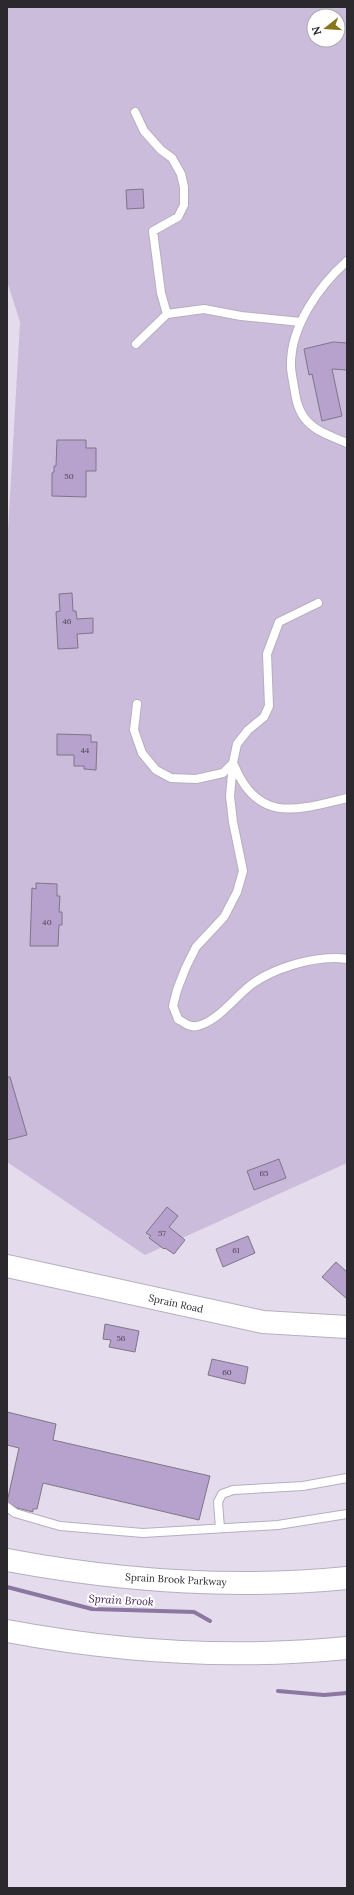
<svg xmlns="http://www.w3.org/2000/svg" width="354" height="1895" viewBox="0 0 354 1895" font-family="Lora,serif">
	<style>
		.green { fill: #ccbcdc; fill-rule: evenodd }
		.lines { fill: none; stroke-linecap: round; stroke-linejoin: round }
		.stream { stroke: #8c77a1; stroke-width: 4 }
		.building { fill: #b7a1cd; stroke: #7e7685 }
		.lane-casing { stroke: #b6aebe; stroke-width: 10 }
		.secondary-casing { stroke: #b6aebe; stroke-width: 24 }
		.highway-casing { stroke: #b6aebe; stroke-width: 24 }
		.lane { stroke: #fff; stroke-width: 8 }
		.secondary { stroke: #fff; stroke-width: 22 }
		.highway { stroke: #fff; stroke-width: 22 }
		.labels { text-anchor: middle; stroke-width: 4; stroke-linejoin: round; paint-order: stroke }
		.number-label { font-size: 8px; fill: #4e4656 }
		.street-label { font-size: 10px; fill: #2b282e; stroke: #fff }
		.water-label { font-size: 11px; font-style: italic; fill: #3c1e53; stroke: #fff }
	</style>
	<rect width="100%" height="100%" fill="#e4dcec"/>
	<path class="green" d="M 7,7 L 347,7 L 347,1163 L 145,1255 L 7,1162 L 7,549 L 20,322 L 7,281 ZM 314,16 L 338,16 L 338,40 L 314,40 Z"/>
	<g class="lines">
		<path class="stream" d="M 7,1587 L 92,1609 L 194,1612 L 210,1621
			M 278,1691 L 324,1695 L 347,1693"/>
	</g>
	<path class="building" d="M 143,189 L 144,208 L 127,209 L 126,190 Z
		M 333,342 L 347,343 L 347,370 L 332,369 L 342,416 L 322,421 L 312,374 L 309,375 L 304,349 Z
		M 57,440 L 86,440 L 86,448 L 96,448 L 96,471 L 86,471 L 86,497 L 52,496 L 52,473 L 54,472 L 54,466 L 56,466 Z
		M 72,593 L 73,611 L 76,611 L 77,619 L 93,618 L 93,633 L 77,634 L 78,648 L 58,649 L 56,612 L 60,611 L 59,594 Z
		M 57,734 L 91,735 L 91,742 L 97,742 L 96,770 L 84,769 L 84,766 L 74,766 L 74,755 L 57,755 Z
		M 36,883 L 57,884 L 57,896 L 60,896 L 59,912 L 62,912 L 62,925 L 59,925 L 58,946 L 30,946 L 32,888 L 36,889 Z
		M 7,1077 L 10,1077 L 27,1135 L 7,1140 Z
		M 279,1159 L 286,1178 L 254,1190 L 247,1171 Z
		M 167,1207 L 178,1216 L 169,1227 L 185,1240 L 174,1254 L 165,1248 L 164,1249 L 149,1238 L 151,1236 L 146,1233 Z
		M 248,1236 L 255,1253 L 223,1267 L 216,1249 Z
		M 336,1262 L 347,1272 L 347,1299 L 322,1277 Z
		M 105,1324 L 139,1331 L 135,1352 L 109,1347 L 111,1340 L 103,1339 Z
		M 212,1359 L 248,1367 L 245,1384 L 208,1375 Z
		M 7,1412 L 56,1424 L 53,1440 L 210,1476 L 199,1520 L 43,1483 L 37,1509 L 33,1509 L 33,1512 L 17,1508 L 7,1502 L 19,1448 L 7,1445 Z"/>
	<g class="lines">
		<defs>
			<path id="lane" d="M 135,112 L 144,131 L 161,150 L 172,158 L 181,174 L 184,187 L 184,205 L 178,217 L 153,231 L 161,293 L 167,314 L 204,309 L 241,316 L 301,322
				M 347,261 C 319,286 290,327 291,366 C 291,373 293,380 294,387 C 296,400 298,411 307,421 C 317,432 333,437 347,443
				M 136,344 L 167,314
				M 137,704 L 134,730 L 142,753 L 156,770 L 171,778 L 196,779 L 223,773 L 233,763 L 237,744 L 248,730 L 264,717 L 269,706 L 267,654 L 279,622 L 318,603
				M 233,763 L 230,796 L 233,822 L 243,871 L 237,892 L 224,917 L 196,947 L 186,967 L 177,990 L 173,1006 L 178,1019 C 183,1022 190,1028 197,1026 C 216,1022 232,1001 246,989 C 268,969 317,954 347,959
				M 234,765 C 258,824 297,810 347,798
				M 7,1507 L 15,1513 L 60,1526 L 143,1533 L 278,1525 L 347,1514
				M 220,1528 L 218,1502 L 222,1494 L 233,1490 L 303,1486 L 347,1478"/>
			<path id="secondary" d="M 7,1266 L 263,1322 L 347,1327"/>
			<path id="highway" d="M 7,1560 C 119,1581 234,1589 347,1578
				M 7,1631 C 118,1652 235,1659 347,1648"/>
		</defs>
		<use href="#lane" class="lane-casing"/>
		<use href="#secondary" class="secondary-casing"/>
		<use href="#highway" class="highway-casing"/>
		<use href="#lane" class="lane"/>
		<use href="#secondary" class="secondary"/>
		<use href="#highway" class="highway"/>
	</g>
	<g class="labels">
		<g class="number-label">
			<text x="69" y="479">50</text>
			<text x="67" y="624">46</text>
			<text x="85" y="753">44</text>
			<text x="47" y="925">40</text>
			<text x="264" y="1176">65</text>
			<text x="162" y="1236">57</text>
			<text x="236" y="1253">61</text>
			<text x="121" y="1341">56</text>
			<text x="227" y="1375">60</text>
		</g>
		<g class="street-label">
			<text transform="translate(176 1303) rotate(12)" y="4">Sprain Road</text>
			<text transform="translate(176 1579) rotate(3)" y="4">Sprain Brook Parkway</text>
		</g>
		<g class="water-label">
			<text transform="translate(121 1600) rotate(3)" y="4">Sprain Brook</text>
		</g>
	</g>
	<rect width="354" height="1895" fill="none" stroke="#2b282e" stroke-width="16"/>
	<g transform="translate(326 28) rotate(253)"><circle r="19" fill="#ffffff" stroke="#aaa9ab"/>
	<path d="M0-3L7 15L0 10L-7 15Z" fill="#88761a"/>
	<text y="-6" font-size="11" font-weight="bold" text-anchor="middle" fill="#2b282e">N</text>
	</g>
</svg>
